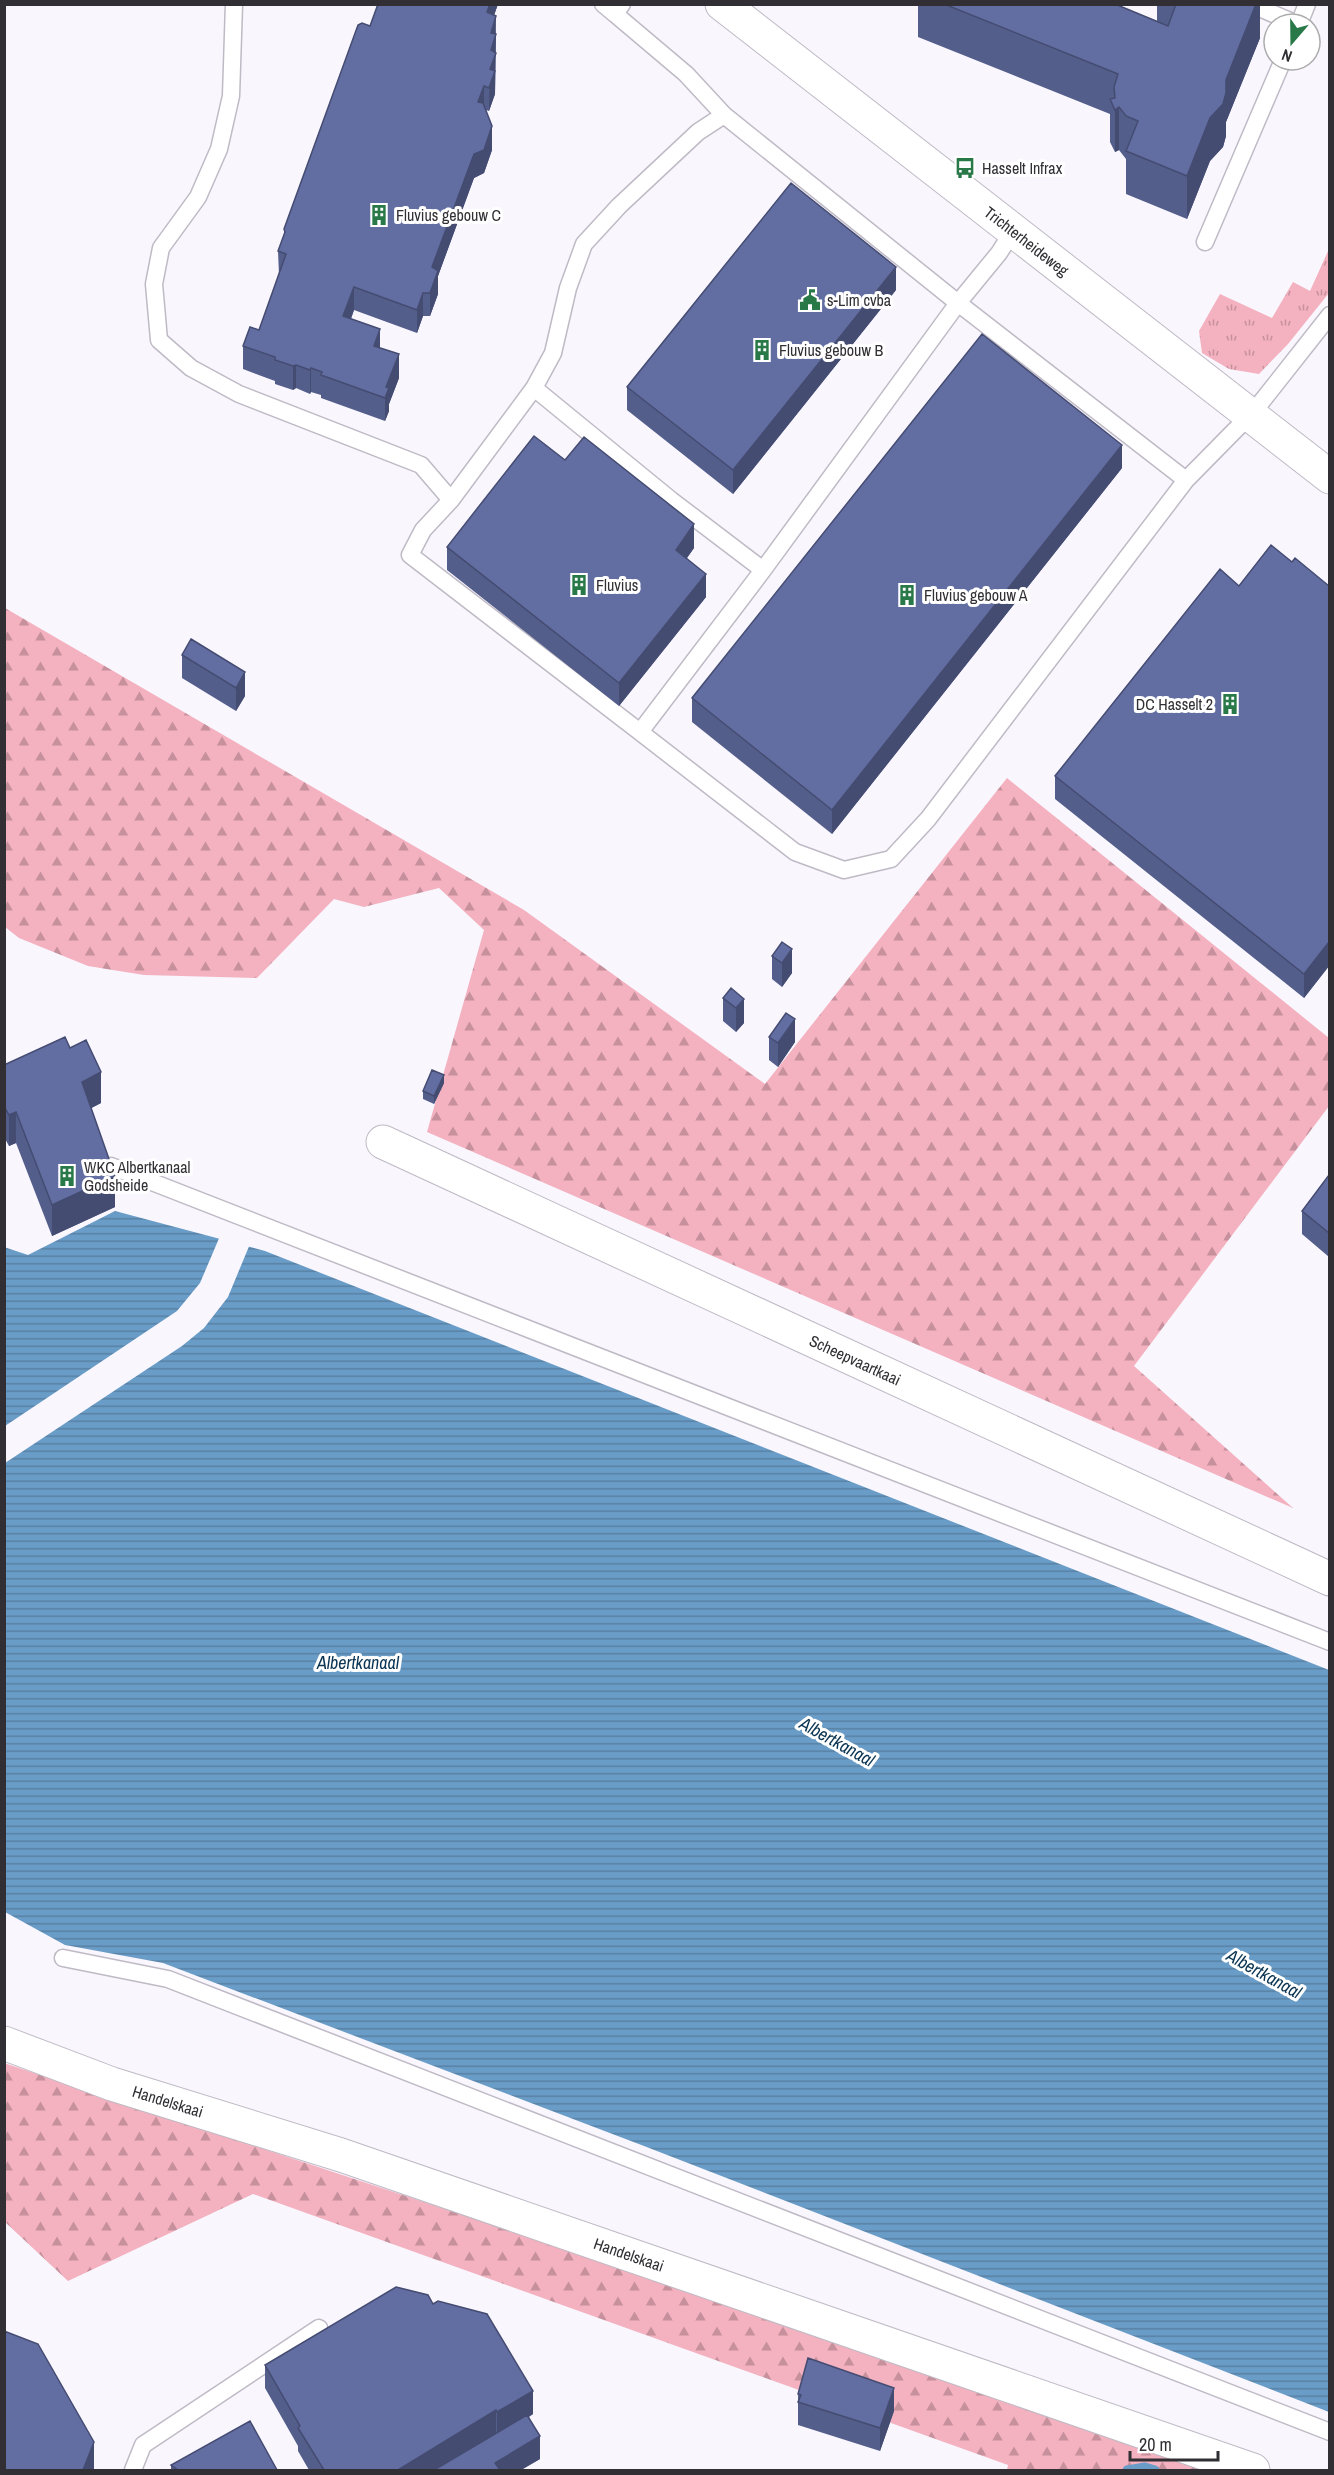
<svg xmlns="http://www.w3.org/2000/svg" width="1334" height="2475" viewBox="0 0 1334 2475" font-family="'Archivo Narrow',sans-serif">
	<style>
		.grass { fill: url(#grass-tufts) }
		.forest { fill: url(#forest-firs) }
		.water { fill: url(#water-rules) }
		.pier { fill: #f9f6fe }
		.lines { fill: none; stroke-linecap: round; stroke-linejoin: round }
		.stream { stroke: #699dc8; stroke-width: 9 }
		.service-casing { stroke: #bfbac5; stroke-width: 19 }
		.minor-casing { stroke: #bfbac5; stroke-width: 35 }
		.service { stroke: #fff; stroke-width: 16 }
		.minor { stroke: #fff; stroke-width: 33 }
		.wall { fill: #545e8b }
		.shaded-wall { fill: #454c71 }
		.building { fill: #626da2; stroke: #454c71; stroke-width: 1.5 }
		.labels { text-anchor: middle; stroke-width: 6; stroke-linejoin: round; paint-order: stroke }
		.poi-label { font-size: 16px; fill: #312f33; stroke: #fff; text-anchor: start }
		.street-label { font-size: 16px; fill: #312f33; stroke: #fff }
		.water-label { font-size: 18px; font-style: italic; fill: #0a3451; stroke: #fff }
	</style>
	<defs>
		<pattern id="grass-tufts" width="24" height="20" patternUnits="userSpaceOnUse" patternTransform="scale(1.5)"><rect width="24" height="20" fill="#f4b1bf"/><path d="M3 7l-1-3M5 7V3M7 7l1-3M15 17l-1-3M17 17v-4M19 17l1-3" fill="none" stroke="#c6909c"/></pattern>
		<pattern id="forest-firs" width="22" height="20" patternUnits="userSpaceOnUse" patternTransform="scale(1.5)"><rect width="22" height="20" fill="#f4b1bf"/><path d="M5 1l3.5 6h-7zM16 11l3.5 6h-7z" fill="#c6909c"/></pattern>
		<pattern id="water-rules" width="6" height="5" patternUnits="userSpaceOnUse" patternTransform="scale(1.5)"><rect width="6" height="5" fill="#699dc8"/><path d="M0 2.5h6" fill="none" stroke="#5780a3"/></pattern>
	</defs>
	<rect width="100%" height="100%" fill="#f9f6fe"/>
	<path class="grass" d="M 1329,249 L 1329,293 L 1288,344 L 1259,374 L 1229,369 L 1202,353 L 1199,331 L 1220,294 L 1272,318 L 1293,282 L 1310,291 Z"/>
	<path class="forest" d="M 5,608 L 524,910 L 765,1084 L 1007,778 L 1329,1038 L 1329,1106 L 1134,1366 L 1293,1508 L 427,1132 L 484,930 L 439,888 L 364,907 L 334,899 L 257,978 L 144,975 L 88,966 L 19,938 L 5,927 Z
		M 4,2063 L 956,2378 L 1212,2470 L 1007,2470 L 1008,2465 L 253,2194 L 68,2281 L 5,2222 Z"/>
	<path class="water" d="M 115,1211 L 265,1251 L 1329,1670 L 1329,2412 L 644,2146 L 163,1963 L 65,1945 L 5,1912 L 4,1247 L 28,1255 Z"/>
	<path class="pier" d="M 220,1236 L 250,1244 L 228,1297 L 204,1328 L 182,1346 L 5,1463 L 5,1426 L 177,1311 L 200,1283 Z"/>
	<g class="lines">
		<path class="stream" d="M 1127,2470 L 1145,2467 L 1155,2470"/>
		<defs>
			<path id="service" d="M 234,4 L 231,96 L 219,149 L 198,197 L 161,248 L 154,284 L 159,340 L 191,368 L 239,394 L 421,465 L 451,500 L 534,388 L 553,353 L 568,288 L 584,244 L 619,206 L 698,132 L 724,115 L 686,74 L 615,14
				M 603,4 L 615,14 L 622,4
				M 1250,4 L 1297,24
				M 1299,24 L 1307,4
				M 724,115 L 958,303 L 1186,480
				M 1013,231 L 999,253 L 958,303 L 763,570 L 640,732 L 795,852 L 844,870 L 891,859 L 928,819 L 1186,480 L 1255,410 L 1330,315
				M 1205,242 L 1283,60
				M 534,388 L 671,500 L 763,570
				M 451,500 L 423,530 L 410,555 L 640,732
				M 111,1166 L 1330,1642
				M 63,1958 L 168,1979 L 1330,2432
				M 133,2470 L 143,2445 L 319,2328"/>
			<g id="minor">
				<path id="s1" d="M 722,4 L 1330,477"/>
				<path id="s2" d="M 383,1142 L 1330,1579"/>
				<path id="s3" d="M 4,2043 L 112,2084 L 341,2155 L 1253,2470"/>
			</g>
		</defs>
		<use href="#service" class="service-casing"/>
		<use href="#minor" class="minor-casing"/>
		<use href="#service" class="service"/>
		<use href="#minor" class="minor"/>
	</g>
	<path class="wall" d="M 378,4 L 498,4 L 494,15 L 496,39 L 495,94 L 489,111 L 486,110 L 492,150 L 484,173 L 474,178 L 438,276 L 438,294 L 430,316 L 423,316 L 417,333 L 354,310 L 351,319 L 380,348 L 399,378 L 389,404 L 389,411 L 385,421 L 321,398 L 321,395 L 311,392 L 310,394 L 296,388 L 293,390 L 275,384 L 275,381 L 243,369 L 243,346 L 259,330 L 279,275 L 278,251 L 284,236 L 284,229 L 370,26 Z
		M 918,4 L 1115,4 L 1157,21 L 1157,4 L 1260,4 L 1260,38 L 1226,122 L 1226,136 L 1223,147 L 1210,161 L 1187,219 L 1126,194 L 1126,159 L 1119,150 L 1115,152 L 1110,142 L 1110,114 L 918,37 Z
		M 896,290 L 733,494 L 627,410 L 627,387 Z
		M 565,460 L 694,548 L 687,558 L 706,597 L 619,706 L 447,570 L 447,547 Z
		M 1122,468 L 832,834 L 692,722 L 692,698 Z
		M 1239,586 L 1329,586 L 1329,966 L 1304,998 L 1055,799 L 1055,776 Z
		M 182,655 L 245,672 L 245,696 L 236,711 L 182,678 Z
		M 782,942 L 792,973 L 782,987 L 772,979 L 772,956 Z
		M 723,998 L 744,999 L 744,1023 L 736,1032 L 723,1021 Z
		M 769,1037 L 795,1042 L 778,1067 L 769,1060 Z
		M 70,1048 L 101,1103 L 91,1108 L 115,1207 L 52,1236 L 16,1143 L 9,1146 L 4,1137 L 4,1065 Z
		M 444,1083 L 434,1104 L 423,1099 L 423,1091 Z
		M 1329,1175 L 1329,1257 L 1302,1234 L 1302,1211 Z
		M 433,2304 L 533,2414 L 529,2417 L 540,2459 L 521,2470 L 309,2470 L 298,2451 L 298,2446 L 265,2388 L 265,2365 Z
		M 798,2394 L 894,2411 L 880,2451 L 798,2425 Z
		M 171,2465 L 277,2470 L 171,2470 Z"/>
	<path class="shaded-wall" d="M 490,4 L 498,4 L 487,36 L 487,12 Z
		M 1256,4 L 1260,4 L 1260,38 L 1226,122 L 1226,136 L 1223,147 L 1210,161 L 1187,219 L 1187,176 Z
		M 496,16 L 495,94 L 489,111 L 491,33 Z
		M 484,86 L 484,109 L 478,102 Z
		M 1119,107 L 1119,150 L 1115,152 L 1115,110 Z
		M 492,126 L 492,150 L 484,173 L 474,178 L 438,276 L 438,294 L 430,316 L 430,293 L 432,267 L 474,154 Z
		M 896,267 L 896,290 L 733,494 L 733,470 Z
		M 354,287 L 354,310 L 343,339 L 343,316 Z
		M 423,293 L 423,316 L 417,333 L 417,310 Z
		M 380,329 L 380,353 L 374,346 Z
		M 399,354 L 399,378 L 389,404 L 389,411 L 385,421 L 385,398 L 386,387 Z
		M 296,365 L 296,388 L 293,390 L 293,366 Z
		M 311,368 L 311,392 L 310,394 L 310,370 Z
		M 1122,445 L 1122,468 L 832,834 L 832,810 Z
		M 694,524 L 694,548 L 676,573 L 676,550 Z
		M 706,574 L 706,597 L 619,706 L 619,683 Z
		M 245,672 L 245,696 L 236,711 L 236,688 Z
		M 1329,942 L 1329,966 L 1304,998 L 1304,974 Z
		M 792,949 L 792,973 L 782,987 L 782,963 Z
		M 744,999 L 744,1023 L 736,1032 L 736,1008 Z
		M 795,1019 L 795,1042 L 778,1067 L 778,1043 Z
		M 101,1072 L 101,1103 L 82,1113 L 82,1082 Z
		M 444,1075 L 444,1083 L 434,1104 L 434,1096 Z
		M 16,1112 L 16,1143 L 9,1146 L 9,1115 Z
		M 115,1176 L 115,1207 L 52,1236 L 52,1205 Z
		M 894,2388 L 894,2411 L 880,2451 L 880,2428 Z
		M 533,2391 L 533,2414 L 497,2435 L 497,2412 Z
		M 496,2410 L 496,2434 L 436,2470 L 398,2470 Z
		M 540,2436 L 540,2459 L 521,2470 L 495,2470 L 495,2463 Z
		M 94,2442 L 94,2470 L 83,2470 Z"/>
	<path class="building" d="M 378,4 L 490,4 L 487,12 L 496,16 L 491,33 L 496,34 L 491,50 L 496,53 L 490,69 L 495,71 L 489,88 L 484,86 L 478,102 L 483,103 L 492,126 L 484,150 L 474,154 L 432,267 L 438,271 L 430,293 L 423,293 L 417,310 L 354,287 L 343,316 L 380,329 L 374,346 L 399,354 L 386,387 L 389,388 L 385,398 L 321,375 L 322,372 L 311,368 L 310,370 L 296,365 L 293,366 L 275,360 L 275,357 L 243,346 L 250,327 L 259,330 L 286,254 L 278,251 L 285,232 L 284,229 L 358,25 L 362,23 L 370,26 Z
		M 944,4 L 1115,4 L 1168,26 L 1176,4 L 1256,4 L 1226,80 L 1226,93 L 1223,104 L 1210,118 L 1187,176 L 1126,151 L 1138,121 L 1126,116 L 1119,107 L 1115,110 L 1110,99 L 1115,98 L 1114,87 L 1118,74 Z
		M 791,183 L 896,267 L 733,470 L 627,387 Z
		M 982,334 L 1122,445 L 832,810 L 692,698 Z
		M 534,436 L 565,460 L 584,437 L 694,524 L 676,550 L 706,574 L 619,683 L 447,547 Z
		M 1271,545 L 1292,562 L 1295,558 L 1329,586 L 1329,942 L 1304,974 L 1055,776 L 1220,569 L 1239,586 Z
		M 191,639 L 245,672 L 236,688 L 182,655 Z
		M 782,942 L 792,949 L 782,963 L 772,956 Z
		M 731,988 L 744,999 L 736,1008 L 723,998 Z
		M 786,1013 L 795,1019 L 778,1043 L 769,1037 Z
		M 65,1037 L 70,1048 L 86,1040 L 101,1072 L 82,1082 L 115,1176 L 52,1205 L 16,1112 L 9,1115 L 4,1106 L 4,1065 Z
		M 432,1070 L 444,1075 L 434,1096 L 423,1091 Z
		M 1329,1175 L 1329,1233 L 1302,1211 Z
		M 396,2287 L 428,2295 L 433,2304 L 438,2301 L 487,2314 L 533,2391 L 497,2412 L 496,2410 L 398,2470 L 324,2470 L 298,2428 L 300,2426 L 265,2365 Z
		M 4,2331 L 38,2344 L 94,2442 L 83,2470 L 4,2470 Z
		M 808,2358 L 894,2388 L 880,2428 L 798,2402 L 801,2395 L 798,2394 Z
		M 527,2415 L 540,2436 L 495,2463 L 500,2470 L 434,2470 Z
		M 250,2421 L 277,2470 L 178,2470 L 171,2465 Z"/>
	<defs>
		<symbol id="bus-bare" viewBox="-9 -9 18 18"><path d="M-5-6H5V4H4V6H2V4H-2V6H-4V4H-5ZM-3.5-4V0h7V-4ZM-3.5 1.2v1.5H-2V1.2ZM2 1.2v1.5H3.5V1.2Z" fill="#297848" stroke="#fff" stroke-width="2.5" paint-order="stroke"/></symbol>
		<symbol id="building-bare" viewBox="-9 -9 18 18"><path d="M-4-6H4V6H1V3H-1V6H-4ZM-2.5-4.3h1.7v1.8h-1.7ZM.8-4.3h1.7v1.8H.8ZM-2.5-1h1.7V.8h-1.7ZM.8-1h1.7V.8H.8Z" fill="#297848" stroke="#fff" stroke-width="2.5" paint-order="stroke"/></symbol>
		<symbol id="civic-bare" viewBox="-9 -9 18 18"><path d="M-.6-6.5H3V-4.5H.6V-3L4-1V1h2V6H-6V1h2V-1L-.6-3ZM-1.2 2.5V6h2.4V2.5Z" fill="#297848" stroke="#fff" stroke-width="2.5" paint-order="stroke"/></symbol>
	</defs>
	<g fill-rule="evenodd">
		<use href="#bus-bare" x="950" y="153" width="30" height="30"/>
		<use href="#building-bare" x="364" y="200" width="30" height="30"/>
		<use href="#civic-bare" x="795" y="285" width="30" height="30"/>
		<use href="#building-bare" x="747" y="335" width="30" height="30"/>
		<use href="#building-bare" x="564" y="570" width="30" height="30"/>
		<use href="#building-bare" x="892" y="580" width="30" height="30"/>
		<use href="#building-bare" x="1215" y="689" width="30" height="30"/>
		<use href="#building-bare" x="52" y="1161" width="30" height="30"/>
	</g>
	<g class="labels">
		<g class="poi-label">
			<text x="982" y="174">Hasselt Infrax</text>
			<text x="396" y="221">Fluvius gebouw C</text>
			<text x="827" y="306">s-Lim cvba</text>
			<text x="779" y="356">Fluvius gebouw B</text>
			<text x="596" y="591">Fluvius</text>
			<text x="924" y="601">Fluvius gebouw A</text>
			<text x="1213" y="710" text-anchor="end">DC Hasselt 2</text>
			<text x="84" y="1173">WKC Albertkanaal<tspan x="84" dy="18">Godsheide</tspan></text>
		</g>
		<g class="street-label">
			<text dy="6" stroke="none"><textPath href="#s1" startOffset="386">Trichterheideweg</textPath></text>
			<text dy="6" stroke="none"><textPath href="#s2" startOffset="520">Scheepvaartkaai</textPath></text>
			<text dy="6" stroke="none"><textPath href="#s3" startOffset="174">Handelskaai</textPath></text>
			<text dy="6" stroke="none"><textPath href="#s3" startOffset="660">Handelskaai</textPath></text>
		</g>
		<g class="water-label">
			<text x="358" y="1669">Albertkanaal</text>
			<text transform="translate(837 1742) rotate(29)" y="6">Albertkanaal</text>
			<text transform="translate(1264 1974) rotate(29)" y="6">Albertkanaal</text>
		</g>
	</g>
	<rect width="1334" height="2475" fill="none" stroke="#312f33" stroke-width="12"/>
	<g transform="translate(1292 42) rotate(200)"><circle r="28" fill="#ffffff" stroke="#adacad" stroke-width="1.5"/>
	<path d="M0-4.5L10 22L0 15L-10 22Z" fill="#297848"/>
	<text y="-9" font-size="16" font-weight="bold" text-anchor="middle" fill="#312f33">N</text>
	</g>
	<path d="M1130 2451v9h88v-9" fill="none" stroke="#312f33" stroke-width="3"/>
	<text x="1139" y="2451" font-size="18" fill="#312f33" stroke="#ffffff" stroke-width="4.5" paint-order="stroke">20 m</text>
</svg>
